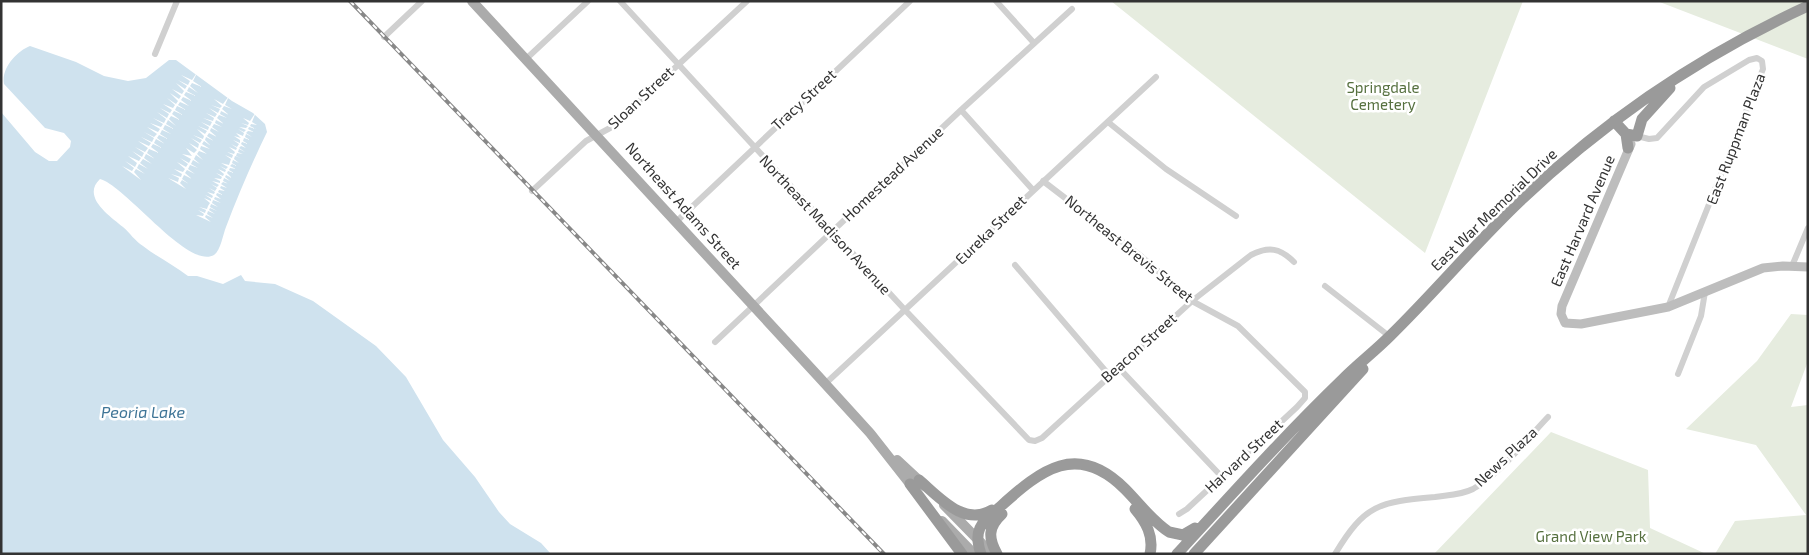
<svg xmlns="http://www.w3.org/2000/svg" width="1809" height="555" viewBox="0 0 1809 555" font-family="'Exo 2',sans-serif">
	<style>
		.green { fill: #e6ecdf }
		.water { fill: #cfe2ee }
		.pier { fill: #fff }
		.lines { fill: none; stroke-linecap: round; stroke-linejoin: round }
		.street { stroke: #d0d0d0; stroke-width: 6 }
		.secondary { stroke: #bdbdbd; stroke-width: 9 }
		.primary { stroke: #ababab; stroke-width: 10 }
		.highway { stroke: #9a9a9a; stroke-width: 11 }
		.rail-casing { stroke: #888; stroke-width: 4 }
		.rail { stroke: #fff; stroke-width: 2; stroke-dasharray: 5.5; stroke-linecap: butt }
		.labels { text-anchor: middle; stroke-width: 5; stroke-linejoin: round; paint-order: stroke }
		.park-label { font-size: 15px; fill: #56703f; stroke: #fff }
		.street-label { font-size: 15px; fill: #333; stroke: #fff }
		.water-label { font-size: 16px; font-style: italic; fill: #3f7597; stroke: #fff }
	</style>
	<rect width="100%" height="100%" fill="#fff"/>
	<path class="green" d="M 1111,1 L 1523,1 L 1425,253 Z
		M 1657,1 L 1808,1 L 1808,59 Z
		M 1791,314 L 1808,315 L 1808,361 L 1791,407 L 1808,405 L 1808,554 L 1715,554 L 1735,521 L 1806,515 L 1756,445 L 1686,429 L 1757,361 Z
		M 1551,432 L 1648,470 L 1650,528 L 1706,554 L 1434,554 Z"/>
	<path class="water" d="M 30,46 L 76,62 L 104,76 L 128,81 L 146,78 L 169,60 L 176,60 L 232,101 L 253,113 L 265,124 L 267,132 C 252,163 238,195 226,227 C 223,234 221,250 214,255 C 188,270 126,186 100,179 C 81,197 110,216 123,227 C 130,233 135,241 143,246 C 157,257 174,265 188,276 L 197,276 L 223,284 L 241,275 L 245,281 L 275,284 L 313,301 L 376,346 L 406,377 L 443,440 L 475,477 L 499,512 L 510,524 L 541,543 L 551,554 L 1,554 L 1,112 L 35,152 L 49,161 L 57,161 L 70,147 L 71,141 L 64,133 L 45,128 L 4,84 C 1,68 17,51 30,46 Z"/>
	<path class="pier" d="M 198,71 L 193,81 L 202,87 L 192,83 L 190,86 L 198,93 L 189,87 L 187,91 L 196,96 L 186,92 L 184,95 L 192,101 L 183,97 L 181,100 L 189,106 L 180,102 L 178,105 L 186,110 L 177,106 L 175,110 L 183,115 L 174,111 L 172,114 L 180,120 L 171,116 L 169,119 L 176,126 L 168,120 L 166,124 L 174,129 L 165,125 L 163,129 L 171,134 L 162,130 L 160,134 L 168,139 L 159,135 L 157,138 L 165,144 L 156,139 L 154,143 L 162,148 L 153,144 L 151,147 L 159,153 L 149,149 L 147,153 L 155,159 L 146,154 L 144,158 L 152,164 L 143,159 L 140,163 L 148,169 L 139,164 L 137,168 L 145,174 L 136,169 L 134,172 L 141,180 L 122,166 L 132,171 L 134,168 L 125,161 L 135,167 L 137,163 L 128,156 L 139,161 L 141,158 L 132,151 L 142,157 L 144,153 L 135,147 L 145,152 L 148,148 L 138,141 L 149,146 L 151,143 L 141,137 L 152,142 L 154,138 L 144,132 L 154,137 L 157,134 L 147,127 L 158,132 L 160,129 L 150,123 L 161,127 L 163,124 L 153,118 L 164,123 L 166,119 L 157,112 L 167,118 L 169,114 L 160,108 L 170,113 L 172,110 L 163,104 L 173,108 L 175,105 L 167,98 L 176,104 L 178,101 L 170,93 L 179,99 L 181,96 L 172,89 L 182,94 L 184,91 L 176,83 L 185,89 L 187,86 L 178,80 L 188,85 L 190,81 L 181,75 L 192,80 Z
		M 229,96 L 225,105 L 232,109 L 224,106 L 222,109 L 229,115 L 221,111 L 220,114 L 227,118 L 219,115 L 217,118 L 224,124 L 216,120 L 215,123 L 222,127 L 214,124 L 212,127 L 219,132 L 211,128 L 210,131 L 217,137 L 209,133 L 207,136 L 214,141 L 206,137 L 205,140 L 211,146 L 204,141 L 202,144 L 210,149 L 201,146 L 200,149 L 207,154 L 199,151 L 197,154 L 203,160 L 196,155 L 194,159 L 200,164 L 193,160 L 191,164 L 198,168 L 190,165 L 188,169 L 195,174 L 187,170 L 185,173 L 192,179 L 184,175 L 182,179 L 189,184 L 182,180 L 180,183 L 186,189 L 168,178 L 178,182 L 179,178 L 171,174 L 181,177 L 182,174 L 174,169 L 183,172 L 185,169 L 177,162 L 186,167 L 188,164 L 180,158 L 189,163 L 191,159 L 182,154 L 192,156 L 186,148 L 194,153 L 197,150 L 189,143 L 198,148 L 199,144 L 191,138 L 200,143 L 202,140 L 193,135 L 203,139 L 204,136 L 197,129 L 205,134 L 207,131 L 198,126 L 208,130 L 209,127 L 201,122 L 210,126 L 212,122 L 203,118 L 213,121 L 214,118 L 206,113 L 215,117 L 217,114 L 209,108 L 218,113 L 220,109 L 211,105 L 220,108 L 222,106 L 214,99 L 223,104 Z
		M 256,112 L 252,122 L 257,125 L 251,124 L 250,126 L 256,129 L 249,127 L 248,129 L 254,132 L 248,131 L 246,133 L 252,137 L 246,134 L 245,137 L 250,140 L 244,138 L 243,141 L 248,144 L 242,142 L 241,144 L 246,148 L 241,146 L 239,148 L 245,152 L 239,149 L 238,152 L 243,154 L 237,153 L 236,156 L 241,158 L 235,156 L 234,159 L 239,163 L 233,160 L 232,163 L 237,166 L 232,164 L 230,166 L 236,169 L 230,168 L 229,170 L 234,173 L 228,171 L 227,173 L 232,178 L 226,175 L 225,177 L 230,181 L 224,178 L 223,181 L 229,184 L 223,182 L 221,184 L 227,188 L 221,186 L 220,188 L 225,191 L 219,190 L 218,192 L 223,195 L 217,193 L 216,195 L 221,199 L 215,197 L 214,199 L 221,203 L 213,200 L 212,203 L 218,207 L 211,204 L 210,207 L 217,211 L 210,208 L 209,210 L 215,214 L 208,211 L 207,214 L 213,218 L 206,215 L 205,217 L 211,222 L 196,215 L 203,216 L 204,214 L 198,210 L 205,213 L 206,210 L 199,207 L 207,209 L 208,206 L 202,202 L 208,206 L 210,203 L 204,198 L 211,201 L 211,199 L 205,195 L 212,198 L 213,196 L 207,192 L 214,194 L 215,192 L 209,188 L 215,191 L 217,188 L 211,184 L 217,187 L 219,185 L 212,181 L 220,183 L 220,181 L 214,178 L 221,179 L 222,177 L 216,173 L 223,176 L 224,174 L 218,169 L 225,172 L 226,170 L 220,166 L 226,169 L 228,167 L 221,163 L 229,165 L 230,162 L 223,159 L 230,162 L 231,159 L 225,155 L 232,158 L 233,155 L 227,152 L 234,154 L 235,152 L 229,147 L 236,150 L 237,148 L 231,144 L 237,147 L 239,144 L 233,140 L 240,143 L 240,140 L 234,136 L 241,138 L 236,133 L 243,136 L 244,133 L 238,129 L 244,132 L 246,130 L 239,127 L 246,128 L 248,126 L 241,123 L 248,125 L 249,123 L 243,118 L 250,121 Z"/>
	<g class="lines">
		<path class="street" d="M 620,1 L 905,310 L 1029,440 L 1035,441 L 1042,438 L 1192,301 L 1251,255 C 1269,246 1280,248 1294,262
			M 996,1 L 1034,43
			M 384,37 L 422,1
			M 155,54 L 177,1
			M 526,59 L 588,1
			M 961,110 L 1033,190
			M 1108,122 L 1166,169 L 1236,216
			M 1637,136 L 1649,139 L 1657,138 L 1704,87 L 1749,60 L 1757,58 L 1762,61 L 1763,69 L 1668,307
			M 1043,181 L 1142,257 L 1192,301 L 1238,326 L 1305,392 L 1305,398 L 1297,407 L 1187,509 L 1179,514
			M 532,191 L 586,141 L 610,128 L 747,1
			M 677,221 L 910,1
			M 1015,265 L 1109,375
			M 1792,266 L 1808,228
			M 1325,286 L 1389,336
			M 715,342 L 961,110 L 1072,9
			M 1118,367 L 1222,477
			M 1678,374 L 1701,316 L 1705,292
			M 825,384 L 1156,77
			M 1335,554 C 1365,504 1379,502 1435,497 C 1448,495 1461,495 1473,489 C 1500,474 1526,440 1548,417"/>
		<path class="secondary" d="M 1631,144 L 1562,306 L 1561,314 L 1565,323 L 1581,324 L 1668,307 L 1763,268 L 1783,266 L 1808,267"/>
		<path class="primary" d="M 472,1 L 818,376 L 870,433 L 914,489
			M 897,460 L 925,486
			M 944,505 L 992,554
			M 942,521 L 974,554"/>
		<path class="highway" d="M 1614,121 L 1626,134 L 1637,136 L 1642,119 L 1670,88
			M 1626,134 L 1628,148
			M 919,480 C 939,497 964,527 992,510
			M 910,484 L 962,554
			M 1135,509 C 1146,522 1154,536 1150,554
			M 981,554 C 972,528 983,522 1001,506 C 1041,470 1077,441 1125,489 C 1139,503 1152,521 1169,532 L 1183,535 L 1195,528
			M 997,554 C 988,538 988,527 1002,514
			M 1177,554 C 1231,495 1285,435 1343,379 C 1358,364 1375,351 1390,336 C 1434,293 1474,245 1519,202 C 1604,121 1701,55 1808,6
			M 1194,554 L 1363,369"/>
		<defs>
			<path id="rail" d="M 350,1 L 884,554"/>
		</defs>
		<use href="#rail" class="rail-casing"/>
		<use href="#rail" class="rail"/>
	</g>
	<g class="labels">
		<g class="park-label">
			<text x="1383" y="93">Springdale<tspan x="1383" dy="17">Cemetery</tspan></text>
			<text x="1591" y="542">Grand View Park</text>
		</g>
		<g class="street-label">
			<text transform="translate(641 98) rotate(-43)" y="5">Sloan Street</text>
			<text transform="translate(804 100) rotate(-43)" y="5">Tracy Street</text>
			<text transform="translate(1736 139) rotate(-69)" y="5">East Ruppman Plaza</text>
			<text transform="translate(893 174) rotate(-43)" y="5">Homestead Avenue</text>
			<text transform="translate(683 206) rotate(48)" y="5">Northeast Adams Street</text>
			<text transform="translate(1494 210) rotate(-44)" y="5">East War Memorial Drive</text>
			<text transform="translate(1583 221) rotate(-67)" y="5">East Harvard Avenue</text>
			<text transform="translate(825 225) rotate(47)" y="5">Northeast Madison Avenue</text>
			<text transform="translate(991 230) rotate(-44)" y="5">Eureka Street</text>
			<text transform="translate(1129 249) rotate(39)" y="5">Northeast Brevis Street</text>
			<text transform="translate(1139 348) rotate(-42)" y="5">Beacon Street</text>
			<text transform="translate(1244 456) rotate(-43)" y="5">Harvard Street</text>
			<text transform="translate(1506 457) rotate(-43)" y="5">News Plaza</text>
		</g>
		<g class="water-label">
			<text x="143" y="418">Peoria Lake</text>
		</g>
	</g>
	<rect width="1809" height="555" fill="none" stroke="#333333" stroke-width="5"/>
</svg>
